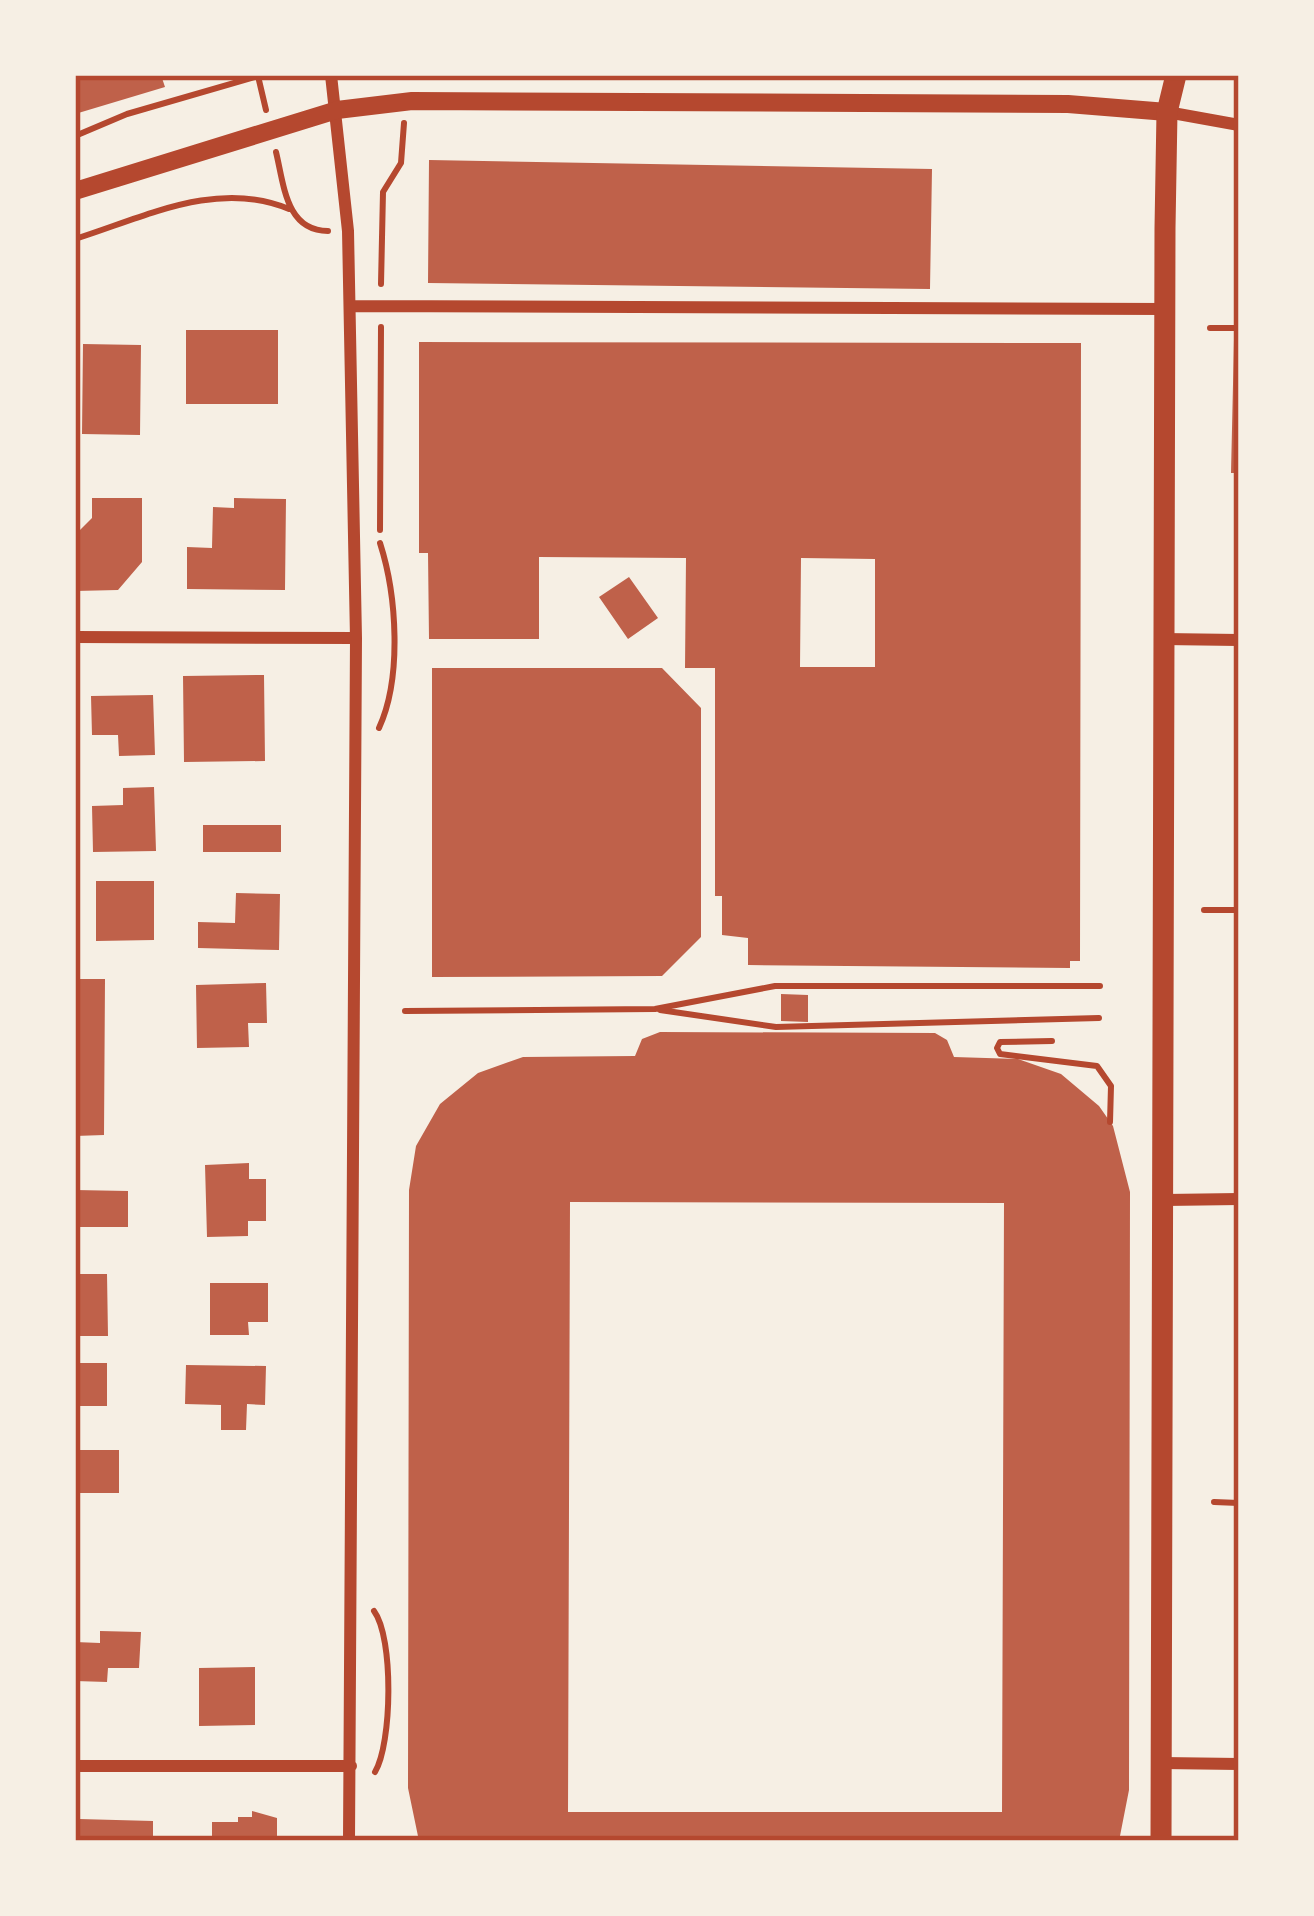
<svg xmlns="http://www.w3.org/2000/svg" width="1314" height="1916" viewBox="0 0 1314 1916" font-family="'Noto Sans',sans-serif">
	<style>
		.building { fill: #bf614a; fill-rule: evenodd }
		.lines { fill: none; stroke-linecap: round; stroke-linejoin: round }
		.path { stroke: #b5482f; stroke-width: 6 }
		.minor { stroke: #b5482f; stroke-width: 12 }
		.tertiary { stroke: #b5482f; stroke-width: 18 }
		.secondary { stroke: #b5482f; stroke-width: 21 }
		.neatline { fill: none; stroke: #b5482f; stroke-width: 4.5 }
	</style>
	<rect width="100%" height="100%" fill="#f6efe4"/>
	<path class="building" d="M 75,75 L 161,75 L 165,87 L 75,114 Z
		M 429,160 L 932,169 L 930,289 L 428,283 Z
		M 186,330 L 278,330 L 278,404 L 186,404 Z
		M 1234,340 L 1239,340 L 1239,473 L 1231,473 Z
		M 419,342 L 1081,343 L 1080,961 L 1070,961 L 1070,968 L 748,965 L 748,938 L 722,935 L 722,896 L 715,896 L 715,668 L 685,668 L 686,558 L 539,557 L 539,639 L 429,639 L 428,553 L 419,553 ZM 801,558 L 875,559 L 875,667 L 800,667 Z
		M 83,344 L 141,345 L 140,435 L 82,434 Z
		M 92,498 L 142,498 L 142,562 L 118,590 L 75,591 L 75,535 L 92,518 Z
		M 234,498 L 286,499 L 285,590 L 187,589 L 187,547 L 212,548 L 213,507 L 234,508 Z
		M 629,577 L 658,618 L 628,639 L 599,597 Z
		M 432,668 L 662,668 L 701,708 L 701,937 L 662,976 L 432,977 Z
		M 264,675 L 265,761 L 184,762 L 183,676 Z
		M 153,695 L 155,755 L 119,756 L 118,735 L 92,735 L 91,696 Z
		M 154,787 L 156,851 L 93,852 L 92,806 L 123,805 L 123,788 Z
		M 203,825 L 281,825 L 281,852 L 203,852 Z
		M 96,881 L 154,881 L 154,940 L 96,941 Z
		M 236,893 L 280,894 L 279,950 L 198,948 L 198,922 L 235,923 Z
		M 75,979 L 105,979 L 104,1135 L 75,1136 Z
		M 266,983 L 267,1023 L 248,1023 L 249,1047 L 197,1048 L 196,985 Z
		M 781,994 L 808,995 L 808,1022 L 781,1021 Z
		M 660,1032 L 935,1033 L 947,1040 L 954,1057 L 1018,1059 L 1061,1074 L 1099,1106 L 1113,1126 L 1130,1192 L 1129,1790 L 1119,1841 L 419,1841 L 408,1788 L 409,1190 L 416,1146 L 440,1104 L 478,1073 L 523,1057 L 635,1056 L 642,1039 ZM 570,1202 L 1004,1203 L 1002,1812 L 568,1812 Z
		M 249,1163 L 249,1179 L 266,1179 L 266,1221 L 248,1221 L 248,1236 L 207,1237 L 205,1165 Z
		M 75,1190 L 128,1191 L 128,1227 L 75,1227 Z
		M 75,1274 L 107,1274 L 108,1336 L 75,1336 Z
		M 210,1283 L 268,1283 L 268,1322 L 248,1322 L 249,1335 L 210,1335 Z
		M 75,1363 L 107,1363 L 107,1406 L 75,1406 Z
		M 186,1365 L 266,1366 L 265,1405 L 247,1404 L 246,1430 L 221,1430 L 221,1405 L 185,1404 Z
		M 75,1450 L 119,1450 L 119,1493 L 75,1493 Z
		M 100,1631 L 141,1632 L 139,1668 L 108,1668 L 107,1682 L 75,1681 L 75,1642 L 100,1643 Z
		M 255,1667 L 255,1725 L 199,1726 L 199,1668 Z
		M 252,1811 L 277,1818 L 277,1841 L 212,1841 L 212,1822 L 238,1822 L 238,1817 L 252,1817 Z
		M 79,1819 L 153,1821 L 153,1841 L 78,1841 Z"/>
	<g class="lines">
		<path class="path" d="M 258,76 L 266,110
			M 75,136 L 127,114 L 258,76
			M 276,152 C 284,185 286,231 328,231
			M 75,239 C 145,217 217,179 289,209
			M 381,284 L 383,192 L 401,163 L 404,123
			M 1210,328 L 1239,328
			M 380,530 L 381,327
			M 379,728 C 402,678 397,596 380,543
			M 1204,910 L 1239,910
			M 660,1010 L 776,1027 L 1099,1018
			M 405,1011 L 655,1009 L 775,986 L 1100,986
			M 1052,1041 L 1000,1042 L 997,1048 L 1000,1054 L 1097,1066 L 1111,1086 L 1110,1122
			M 1214,1502 L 1239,1503
			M 374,1611 C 394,1638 392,1744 375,1772"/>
		<path class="minor" d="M 331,75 L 348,231 L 356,638 L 349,1841
			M 1167,112 L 1239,125
			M 351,306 L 1165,309
			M 75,637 L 356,638
			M 1163,639 L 1239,640
			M 1165,1200 L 1239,1199
			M 1162,1763 L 1239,1764
			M 75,1766 L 351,1766"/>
		<path class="tertiary" d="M 75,191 L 337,110 L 412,101 L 1068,104 L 1167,112"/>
		<path class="secondary" d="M 1161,1841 L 1165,228 L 1167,112 L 1176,75"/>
	</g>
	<rect width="1314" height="1916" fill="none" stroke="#f6efe4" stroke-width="156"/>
	<rect x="78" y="78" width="1158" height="1760" class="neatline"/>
</svg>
